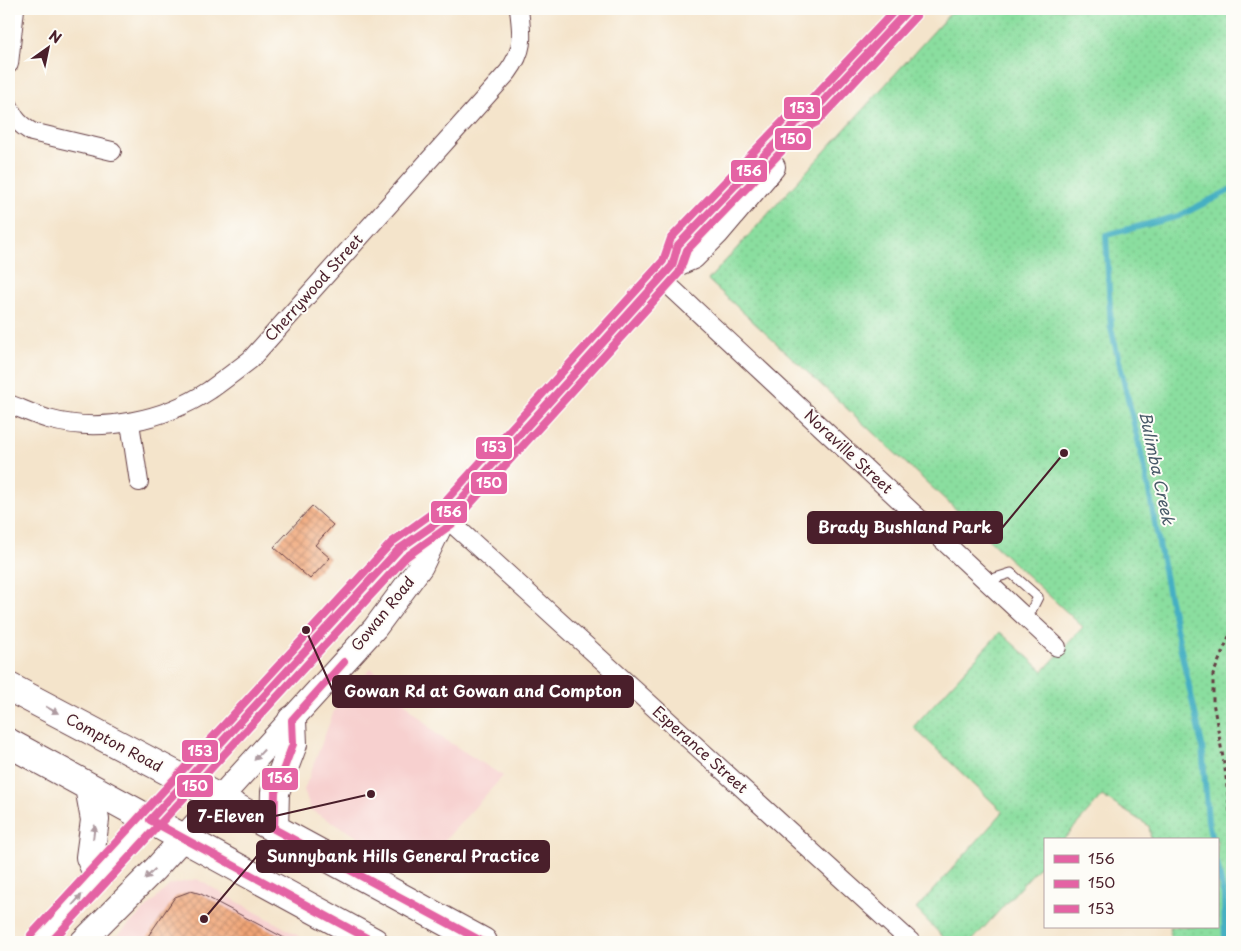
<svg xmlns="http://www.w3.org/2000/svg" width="1241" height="951" viewBox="0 0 1241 951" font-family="'Playpen Sans',sans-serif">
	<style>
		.built { fill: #f7d0cf }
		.park { fill: url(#park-dots); stroke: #6a7e65 }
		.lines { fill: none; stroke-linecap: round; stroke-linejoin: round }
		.stream { stroke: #44afc3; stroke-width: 6 }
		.building { fill: url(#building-cross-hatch) }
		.service-casing { stroke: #643d43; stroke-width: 11 }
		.minor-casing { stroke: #643d43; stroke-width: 20 }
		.secondary-casing { stroke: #643d43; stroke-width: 26 }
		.primary-casing { stroke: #643d43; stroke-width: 30 }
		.path { stroke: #643d43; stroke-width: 3; stroke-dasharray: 4 4; stroke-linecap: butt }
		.service { stroke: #fff; stroke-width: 9 }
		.minor { stroke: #fff; stroke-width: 18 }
		.secondary { stroke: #fff; stroke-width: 24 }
		.primary { stroke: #fff; stroke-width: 28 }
		.bus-1-casing { stroke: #fdfcf7; stroke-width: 11 }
		.bus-2-casing { stroke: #fdfcf7; stroke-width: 11 }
		.bus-3-casing { stroke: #fdfcf7; stroke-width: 11 }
		.bus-1 { stroke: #e463a4; stroke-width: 8 }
		.bus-2 { stroke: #e463a4; stroke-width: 8 }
		.bus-3 { stroke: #e463a4; stroke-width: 8 }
		.oneway { fill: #ae9aa0 }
		.labels { text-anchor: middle; stroke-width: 4; stroke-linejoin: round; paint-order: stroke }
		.street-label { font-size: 15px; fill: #4a1f2b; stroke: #fdfcf7 }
		.water-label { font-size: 16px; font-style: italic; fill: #485968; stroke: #fdfcf7 }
		.leader { fill: none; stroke: #4a1f2b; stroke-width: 2 }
		.callout-dot { fill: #4a1f2b; stroke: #fdfcf7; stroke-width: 2 }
		.callout { fill: #4a1f2b; stroke: #4a1f2b; stroke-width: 2 }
		.callout-label { font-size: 16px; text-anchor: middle; font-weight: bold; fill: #fff }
		.line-badge { stroke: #fdfcf7; stroke-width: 2 }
		.badge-label { font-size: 14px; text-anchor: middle; font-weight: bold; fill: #fff }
	</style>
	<defs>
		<pattern id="park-dots" width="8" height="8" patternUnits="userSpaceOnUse" patternTransform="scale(1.25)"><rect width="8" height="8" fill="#8ade9f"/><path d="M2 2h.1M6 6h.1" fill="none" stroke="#79be89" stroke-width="1.8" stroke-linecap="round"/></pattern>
		<pattern id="building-cross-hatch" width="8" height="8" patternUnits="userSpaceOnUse" patternTransform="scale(1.25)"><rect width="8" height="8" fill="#f0a476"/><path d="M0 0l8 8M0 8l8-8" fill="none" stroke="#c48561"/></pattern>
	</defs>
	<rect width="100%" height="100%" fill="#fdfcf7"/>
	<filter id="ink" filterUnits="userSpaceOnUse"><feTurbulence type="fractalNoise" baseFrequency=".02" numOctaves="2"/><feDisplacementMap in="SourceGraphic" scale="10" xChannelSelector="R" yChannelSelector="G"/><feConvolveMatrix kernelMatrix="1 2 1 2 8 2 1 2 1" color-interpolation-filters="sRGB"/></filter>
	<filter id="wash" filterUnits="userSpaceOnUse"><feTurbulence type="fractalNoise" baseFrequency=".0096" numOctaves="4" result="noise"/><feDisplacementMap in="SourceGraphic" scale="20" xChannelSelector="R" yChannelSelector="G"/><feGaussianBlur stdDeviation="1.12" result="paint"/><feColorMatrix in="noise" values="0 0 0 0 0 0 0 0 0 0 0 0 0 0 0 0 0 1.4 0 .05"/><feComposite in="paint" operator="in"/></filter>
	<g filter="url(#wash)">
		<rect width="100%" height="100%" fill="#f4e4cb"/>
		<path class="built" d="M 371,668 L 436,734 L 503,776 L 417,871 L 311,810 L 304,790 L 334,711 Z
			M 197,879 L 297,935 L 308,942 L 111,942 L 170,885 Z"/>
		<path class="park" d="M 954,9 L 1232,9 L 1232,942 L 1172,942 L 1169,927 L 1217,927 L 1217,840 L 1151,840 L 1149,826 L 1102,796 L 1063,840 L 1045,840 L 1045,860 L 971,942 L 948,942 L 916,909 L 1003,812 L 913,727 L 1000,632 L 1043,671 L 1083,627 L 708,280 Z"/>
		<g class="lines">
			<path class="stream" d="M 1212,840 L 1208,821 L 1202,745 L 1168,591 L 1144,465 L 1111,328 L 1106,235 L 1179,216 L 1232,189
				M 1217,863 L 1224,896 L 1225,942"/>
		</g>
		<g id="blocks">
			<path class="building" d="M 312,506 L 333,525 L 315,545 L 330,558 L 310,579 L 274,547 Z
				M 191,891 L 201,894 L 292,942 L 144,942 L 175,897 Z"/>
		</g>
	</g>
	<g filter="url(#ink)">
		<use href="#blocks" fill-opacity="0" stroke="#643d43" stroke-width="1"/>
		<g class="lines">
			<defs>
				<path id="service" d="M 986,581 L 1011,573 L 1038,597 L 1027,619"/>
				<path id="minor" d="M 9,64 L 15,9
					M 9,106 C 14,119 20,125 32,132 L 112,151
					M 661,278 L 1057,647
					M 9,404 C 22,409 35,415 48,419 C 101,434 165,420 210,390 C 224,380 237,370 250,360 L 508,72 C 525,49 522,36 519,9
					M 130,423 L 139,482
					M 445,517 L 911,942"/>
				<path id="secondary" d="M 672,266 L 693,257 L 717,233 L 773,167
					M 38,942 L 399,549 L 445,517 L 672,266 L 678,245 L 795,123 L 810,115 L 909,9
					M 82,942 L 155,869 L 375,628 L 421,566 L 443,520"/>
				<path id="primary" d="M 9,687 L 187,781 L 483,942
					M 9,743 L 374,942
					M 89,787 L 95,820 L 90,857 L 98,876
					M 274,829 L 275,792 L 293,744 L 292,720"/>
			</defs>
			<use href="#service" class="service-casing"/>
			<use href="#minor" class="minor-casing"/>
			<use href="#secondary" class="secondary-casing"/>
			<use href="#primary" class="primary-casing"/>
			<path class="path" d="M 1232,629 L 1213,675 L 1213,702 L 1225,769 L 1232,830"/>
			<use href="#service" class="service"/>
			<use href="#minor" class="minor"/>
			<use href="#secondary" class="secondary"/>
			<use href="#primary" class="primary"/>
			<defs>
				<path id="bus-1" d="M 344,662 L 292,720 L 293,744 L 275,792 L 274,829 L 483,942
					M 374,942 L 150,820 L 399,549 L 445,517 L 672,266 L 678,245 L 795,123 L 810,115 L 909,9"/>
				<path id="bus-2" d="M 51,942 L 406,557 L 452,524 L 679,273 L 687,250 L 801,131 L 817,122 L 916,16"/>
				<path id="bus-3" d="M 31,935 L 392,542 L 438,509 L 663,261 L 671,238 L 788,116 L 804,107 L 896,9"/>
			</defs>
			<use href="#bus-1" class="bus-1-casing"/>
			<use href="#bus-2" class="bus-2-casing"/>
			<use href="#bus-3" class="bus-3-casing"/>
			<use href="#bus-1" class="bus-1"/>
			<use href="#bus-2" class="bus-2"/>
			<use href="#bus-3" class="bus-3"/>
		</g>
		<defs><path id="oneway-solid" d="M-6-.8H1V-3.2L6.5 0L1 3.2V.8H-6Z" transform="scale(1.25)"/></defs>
		<g class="oneway">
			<use href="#oneway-solid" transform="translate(52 710) rotate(28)"/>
			<use href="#oneway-solid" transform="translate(259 755) rotate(133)"/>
			<use href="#oneway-solid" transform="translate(94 832) rotate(-83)"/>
			<use href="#oneway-solid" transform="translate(150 874) rotate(135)"/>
			<use href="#oneway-solid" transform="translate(77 900) rotate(-48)"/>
		</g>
	</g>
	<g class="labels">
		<g class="street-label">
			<text transform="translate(314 288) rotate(-48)" y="5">Cherrywood Street</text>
			<text transform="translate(848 452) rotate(43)" y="5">Noraville Street</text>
			<text transform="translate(383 614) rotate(-51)" y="5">Gowan Road</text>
			<text transform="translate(114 743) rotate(28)" y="5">Compton Road</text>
			<text transform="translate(700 750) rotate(42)" y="5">Esperance Street</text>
		</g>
		<g class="water-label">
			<text transform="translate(1157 468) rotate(78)" y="6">Bulimba Creek</text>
		</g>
	</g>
	<path class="leader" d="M1064 453L1002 528M306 630L333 691M371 794L275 816M204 919L257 856"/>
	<g class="callout-dot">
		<circle cx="1064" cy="453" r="5"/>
		<circle cx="306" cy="630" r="5"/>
		<circle cx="371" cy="794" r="5"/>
		<circle cx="204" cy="919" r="5"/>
	</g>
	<g class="callout">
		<rect x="808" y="512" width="194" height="31" rx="5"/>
		<rect x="333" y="676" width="300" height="31" rx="5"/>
		<rect x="188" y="801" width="87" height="31" rx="5"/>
		<rect x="257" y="841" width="292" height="31" rx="5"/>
	</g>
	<g class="callout-label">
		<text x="905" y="533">Brady Bushland Park</text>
		<text x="483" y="697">Gowan Rd at Gowan and Compton</text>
		<text x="231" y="822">7-Eleven</text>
		<text x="403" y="862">Sunnybank Hills General Practice</text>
	</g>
	<g class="line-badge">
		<rect x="783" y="96" width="38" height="24" rx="5" fill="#e463a4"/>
		<rect x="774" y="127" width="38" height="24" rx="5" fill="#e463a4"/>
		<rect x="730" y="159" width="38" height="24" rx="5" fill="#e463a4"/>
		<rect x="475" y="436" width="38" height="24" rx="5" fill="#e463a4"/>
		<rect x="470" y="471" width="38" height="24" rx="5" fill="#e463a4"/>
		<rect x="430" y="500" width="38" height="24" rx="5" fill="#e463a4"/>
		<rect x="181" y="739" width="38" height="24" rx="5" fill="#e463a4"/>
		<rect x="261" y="767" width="38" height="24" rx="5" fill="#e463a4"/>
		<rect x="176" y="774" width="38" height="24" rx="5" fill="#e463a4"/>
	</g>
	<g class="badge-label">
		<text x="802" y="113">153</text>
		<text x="793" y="144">150</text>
		<text x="749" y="176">156</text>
		<text x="494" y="452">153</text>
		<text x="489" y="488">150</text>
		<text x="449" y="517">156</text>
		<text x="200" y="756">153</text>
		<text x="280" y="783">156</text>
		<text x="195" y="791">150</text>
	</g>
	<rect width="1241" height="951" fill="none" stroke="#fdfcf7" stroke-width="30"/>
	<rect x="1044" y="838" width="175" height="90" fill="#fdfcf7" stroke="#b5a4a5"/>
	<rect x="1054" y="855" width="25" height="8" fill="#e463a4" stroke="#b5a4a5"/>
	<text x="1088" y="864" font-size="15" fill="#4a1f2b">156</text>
	<rect x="1054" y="880" width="25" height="8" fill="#e463a4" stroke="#b5a4a5"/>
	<text x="1088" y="888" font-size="15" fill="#4a1f2b">150</text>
	<rect x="1054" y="905" width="25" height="8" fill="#e463a4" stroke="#b5a4a5"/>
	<text x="1088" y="914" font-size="15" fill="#4a1f2b">153</text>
	<g transform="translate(48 48) rotate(33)" stroke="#fdfcf7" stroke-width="4" paint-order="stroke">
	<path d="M0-4L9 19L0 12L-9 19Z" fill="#4a1f2b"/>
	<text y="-8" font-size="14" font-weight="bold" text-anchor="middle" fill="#4a1f2b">N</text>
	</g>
</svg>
